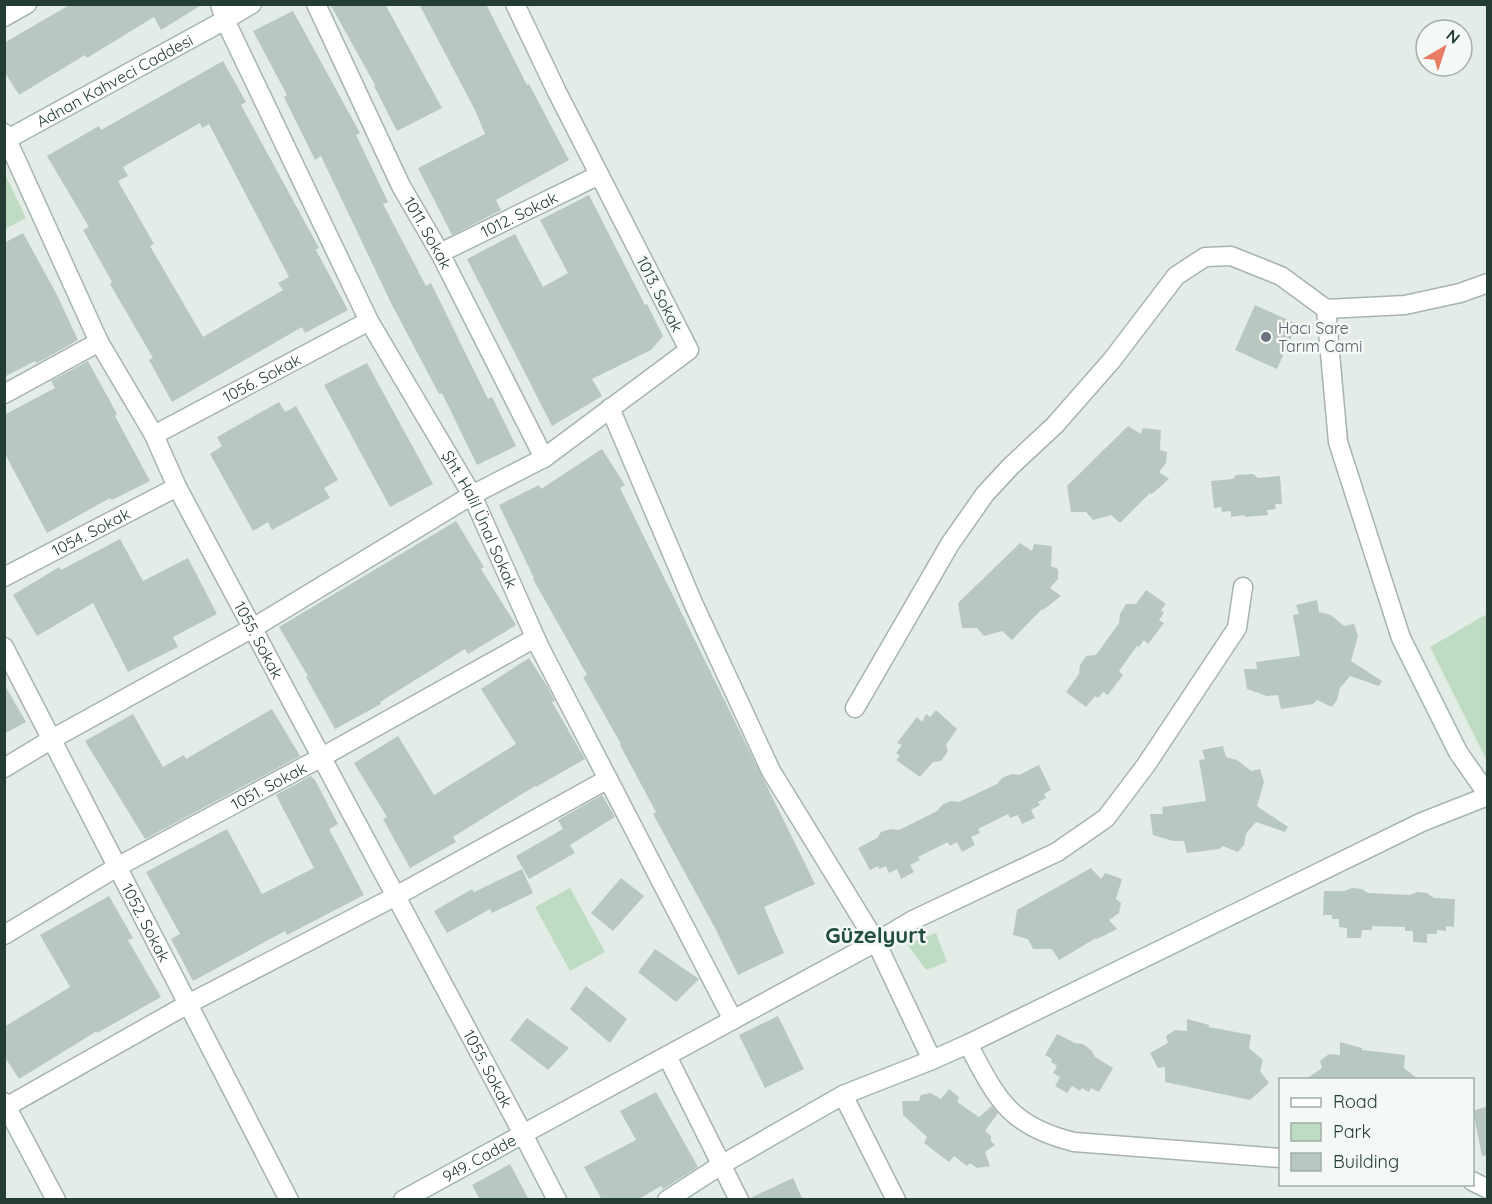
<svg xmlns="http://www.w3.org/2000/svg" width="1492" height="1204" viewBox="0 0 1492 1204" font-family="Quicksand,sans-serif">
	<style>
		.green { fill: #bedcc4 }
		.building { fill: #b9c7c1; fill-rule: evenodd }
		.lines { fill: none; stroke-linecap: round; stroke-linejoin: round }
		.street-casing { stroke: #a7b4ae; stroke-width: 21 }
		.secondary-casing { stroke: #a3b7af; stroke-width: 21 }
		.street { stroke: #fff; stroke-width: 18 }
		.secondary { stroke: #fff; stroke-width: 18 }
		.worship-dot { fill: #6b7280; stroke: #f4f9f6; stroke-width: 2 }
		.labels { text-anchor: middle; stroke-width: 5; stroke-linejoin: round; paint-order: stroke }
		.street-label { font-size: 16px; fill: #243d34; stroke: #f4f9f6 }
		.worship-label { font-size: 16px; fill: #5b616d; stroke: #f4f9f6; text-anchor: start }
		.district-label { font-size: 22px; font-weight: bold; fill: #214e40; stroke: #f4f9f6 }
	</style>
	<rect width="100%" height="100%" fill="#e4ece8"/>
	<path class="green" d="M 5,174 L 26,218 L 5,229 L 4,229 Z
		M 1487,614 L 1487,761 L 1430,647 Z
		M 570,888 L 605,952 L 570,971 L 535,907 Z
		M 936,933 L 947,962 L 926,970 L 907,944 Z"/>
	<path class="building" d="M 71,4 L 203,4 L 161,30 L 154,17 L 87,58 L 85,55 L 19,95 L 4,71 L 4,43 Z
		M 330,4 L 385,4 L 442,108 L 397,131 L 374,86 L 375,85 Z
		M 419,4 L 486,4 L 527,85 L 529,84 L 569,160 L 496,200 L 501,210 L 452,235 L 418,168 L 485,134 L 475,110 Z
		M 293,11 L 360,133 L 356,135 L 388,202 L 383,204 L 426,286 L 431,283 L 488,399 L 492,397 L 516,446 L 477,465 L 442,393 L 439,394 L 391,303 L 321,156 L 315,160 L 284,97 L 287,95 L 253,31 Z
		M 223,61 L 246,102 L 241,105 L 319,248 L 316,250 L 348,310 L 305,333 L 302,327 L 172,402 L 149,360 L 153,358 L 110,284 L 112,282 L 83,230 L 89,227 L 47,156 L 99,126 L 101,130 ZM 200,123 L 202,128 L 209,124 L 289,277 L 278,283 L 283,290 L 203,337 L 150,246 L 154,244 L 118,181 L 128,176 L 123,167 Z
		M 589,195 L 645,305 L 647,304 L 663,336 L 651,350 L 592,379 L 602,396 L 552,426 L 467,259 L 515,234 L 543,287 L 568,273 L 540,220 Z
		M 23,233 L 56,293 L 78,340 L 39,362 L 36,363 L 35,361 L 4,377 L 4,243 Z
		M 1255,305 L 1297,324 L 1277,369 L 1235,350 Z
		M 88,361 L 117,414 L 115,416 L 150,481 L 112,500 L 110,498 L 47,533 L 4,452 L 4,415 L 55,388 L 51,381 Z
		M 367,363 L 433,484 L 390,507 L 324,385 Z
		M 279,402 L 285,412 L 296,406 L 338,480 L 324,488 L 330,498 L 272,530 L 268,522 L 253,531 L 210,454 L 222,446 L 217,437 Z
		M 1128,426 L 1141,434 L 1143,428 L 1161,430 L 1160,450 L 1167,452 L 1166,463 L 1159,472 L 1169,479 L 1152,494 L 1150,493 L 1120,523 L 1111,515 L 1093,520 L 1086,512 L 1071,512 L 1067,486 Z
		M 602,449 L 625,485 L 620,488 L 815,884 L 764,907 L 784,953 L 738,975 L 715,928 L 653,814 L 656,812 L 620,745 L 621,744 L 583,677 L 587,675 L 533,579 L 534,578 L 499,505 L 539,485 L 541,489 Z
		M 1253,474 L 1258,478 L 1280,476 L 1282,504 L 1275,504 L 1276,509 L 1267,510 L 1268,515 L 1245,517 L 1245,515 L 1231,517 L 1231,511 L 1222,512 L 1221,507 L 1214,508 L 1211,481 L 1233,479 L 1236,475 Z
		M 456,521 L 484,567 L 481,569 L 516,625 L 468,654 L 465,649 L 380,702 L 381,704 L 335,729 L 306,677 L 308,676 L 279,627 Z
		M 120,539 L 143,581 L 188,558 L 217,614 L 173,637 L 178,647 L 128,672 L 93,603 L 37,636 L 13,595 L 59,567 L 61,570 Z
		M 1020,543 L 1032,551 L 1034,544 L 1052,546 L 1051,566 L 1058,569 L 1058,579 L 1050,588 L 1061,596 L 1043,610 L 1042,609 L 1012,640 L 1002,631 L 984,636 L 977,628 L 962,628 L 958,603 Z
		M 1146,590 L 1166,604 L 1161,610 L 1164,613 L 1159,620 L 1164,623 L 1148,644 L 1144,640 L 1139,647 L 1137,646 L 1119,671 L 1123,675 L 1108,695 L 1103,692 L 1098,698 L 1095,696 L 1086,707 L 1066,692 L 1079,674 L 1080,665 L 1086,656 L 1096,655 L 1119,623 L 1120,614 L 1126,604 L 1136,604 Z
		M 1317,600 L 1319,612 L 1331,615 L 1344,626 L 1354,624 L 1358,636 L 1351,661 L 1382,681 L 1379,686 L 1350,676 L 1340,688 L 1337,700 L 1332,707 L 1317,700 L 1313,704 L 1281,709 L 1278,695 L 1267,696 L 1247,689 L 1244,669 L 1257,669 L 1256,662 L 1300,656 L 1293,615 L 1299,614 L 1296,605 Z
		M 529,658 L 547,686 L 555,701 L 552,702 L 585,759 L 536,787 L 535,786 L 453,837 L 456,842 L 410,868 L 383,819 L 387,817 L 354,763 L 398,736 L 434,795 L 516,744 L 481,689 Z
		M 4,684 L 26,722 L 4,734 Z
		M 272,709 L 300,756 L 145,839 L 85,741 L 133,714 L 163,767 L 184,755 L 186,759 Z
		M 936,710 L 957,729 L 946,745 L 948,751 L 941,761 L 933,762 L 920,777 L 896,760 L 900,756 L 896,753 L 902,745 L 897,743 L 917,717 L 922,722 L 926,714 L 930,717 Z
		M 1223,746 L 1226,757 L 1237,760 L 1251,771 L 1260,769 L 1264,782 L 1257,806 L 1288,827 L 1285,832 L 1256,822 L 1246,834 L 1244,845 L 1238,852 L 1223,846 L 1219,849 L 1187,853 L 1184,841 L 1173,841 L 1153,835 L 1150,814 L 1163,814 L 1162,807 L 1206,801 L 1199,760 L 1205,759 L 1202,750 Z
		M 1039,765 L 1051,790 L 1044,794 L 1046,798 L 1038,802 L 1040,805 L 1031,810 L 1035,818 L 1022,824 L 1018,815 L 1010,818 L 1008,814 L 978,829 L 980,833 L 971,837 L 975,845 L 962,852 L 957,842 L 950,846 L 948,842 L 918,857 L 920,860 L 910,865 L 914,872 L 901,879 L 897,869 L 889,873 L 886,866 L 879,869 L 878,866 L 870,870 L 858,848 L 877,838 L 881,832 L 891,829 L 899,830 L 937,811 L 942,805 L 951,801 L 959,802 L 997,784 L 1002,778 L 1012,774 L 1019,775 Z
		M 311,776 L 315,780 L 338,824 L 329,829 L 364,895 L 287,935 L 285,931 L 193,981 L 171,939 L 180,934 L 146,872 L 227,829 L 262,894 L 314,868 L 276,795 Z
		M 602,795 L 615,817 L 570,845 L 575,853 L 529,879 L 516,856 L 563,829 L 558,820 Z
		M 1091,868 L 1101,879 L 1105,873 L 1122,879 L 1116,899 L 1121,903 L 1119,913 L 1109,920 L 1117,929 L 1097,939 L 1096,938 L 1059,960 L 1052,949 L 1033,949 L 1028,939 L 1013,935 L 1017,910 Z
		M 522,869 L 533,893 L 492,913 L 490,909 L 447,933 L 434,911 L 472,889 L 474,892 Z
		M 621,878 L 644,896 L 613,931 L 591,913 Z
		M 1352,888 L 1362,889 L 1368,893 L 1410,895 L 1417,892 L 1427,893 L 1434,898 L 1455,899 L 1454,927 L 1446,926 L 1446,931 L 1437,930 L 1437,934 L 1427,934 L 1427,943 L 1413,942 L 1413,931 L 1405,931 L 1405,927 L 1372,926 L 1372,930 L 1362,930 L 1361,938 L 1347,938 L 1347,928 L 1339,927 L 1339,919 L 1332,919 L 1332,915 L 1323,915 L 1324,891 L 1344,891 Z
		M 109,896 L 133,938 L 128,940 L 161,997 L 97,1033 L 97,1031 L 19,1079 L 4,1056 L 4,1027 L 70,987 L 40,935 Z
		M 655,949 L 699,979 L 676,1002 L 638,972 Z
		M 586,986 L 627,1019 L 610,1043 L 570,1009 Z
		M 778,1016 L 804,1069 L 765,1088 L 739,1035 Z
		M 527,1018 L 569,1048 L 548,1070 L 510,1040 Z
		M 1187,1019 L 1209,1025 L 1209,1027 L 1251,1035 L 1249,1048 L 1263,1060 L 1260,1071 L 1269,1083 L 1250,1100 L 1165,1082 L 1165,1067 L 1158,1068 L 1150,1053 L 1168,1043 L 1166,1036 L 1175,1030 L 1187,1031 Z
		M 1057,1034 L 1075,1043 L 1083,1044 L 1091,1050 L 1095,1057 L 1113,1068 L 1099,1092 L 1091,1088 L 1089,1092 L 1082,1088 L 1080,1091 L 1072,1086 L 1067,1093 L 1055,1086 L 1060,1077 L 1053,1073 L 1057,1066 L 1051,1062 L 1052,1059 L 1045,1055 Z
		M 1340,1042 L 1362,1048 L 1362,1050 L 1405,1055 L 1404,1068 L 1419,1080 L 1305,1080 L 1322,1068 L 1320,1061 L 1329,1054 L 1340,1055 Z
		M 949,1089 L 959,1097 L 957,1102 L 979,1117 L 992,1106 L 998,1113 L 985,1131 L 991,1136 L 991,1141 L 995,1145 L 985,1152 L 990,1166 L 977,1168 L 970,1163 L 967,1166 L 954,1156 L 949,1162 L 924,1143 L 927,1137 L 903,1115 L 902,1101 L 919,1101 L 921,1095 L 931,1093 L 941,1099 Z
		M 656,1092 L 698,1167 L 663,1189 L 661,1186 L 637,1200 L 602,1200 L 584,1167 L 636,1140 L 620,1111 Z
		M 1488,1106 L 1488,1155 L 1482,1156 L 1473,1111 Z
		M 510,1164 L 529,1200 L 480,1200 L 472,1185 Z
		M 793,1178 L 803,1200 L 750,1200 L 750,1198 Z"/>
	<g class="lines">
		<defs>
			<g id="street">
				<path id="s1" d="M 220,4 L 225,20 L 369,321 L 472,495 L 540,648 L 733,1020"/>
				<path id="s2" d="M 316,4 L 401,186 L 440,253 L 544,458"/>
				<path d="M 4,17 L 27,4"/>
				<path d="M 225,20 L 252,4"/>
				<path id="s3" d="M 4,133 L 99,342 L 154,435 L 177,487 L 523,1134 L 876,942 L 913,920 L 1057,852 L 1106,818 L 1146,765 L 1237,628 L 1243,587"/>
				<path id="s4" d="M 440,253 L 599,175"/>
				<path d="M 1326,309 L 1338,442 L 1401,638 L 1458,752 L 1488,795"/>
				<path d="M 4,394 L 99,342"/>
				<path d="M 610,408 L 694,605 L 771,771 L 876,942 L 932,1060"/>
				<path id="s5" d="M 154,435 L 369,321"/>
				<path id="s6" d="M 4,577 L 177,487"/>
				<path id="s7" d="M 4,647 L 289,1200"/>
				<path d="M 855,708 L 950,544 L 985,494 L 1011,466 L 1055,425 L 1112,360 L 1176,276 L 1205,257 L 1231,256 L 1281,276 L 1326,309 L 1405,305 L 1460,293 L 1488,283"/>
				<path d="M 4,768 L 52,739 L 253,628 L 472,495 L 544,458 L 689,350 L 557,92 L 515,4"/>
				<path id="s8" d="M 4,935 L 117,867 L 322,757 L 535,638"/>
				<path d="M 968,1044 C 997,1099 1009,1126 1074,1142 L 1280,1158"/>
				<path d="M 667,1056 L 739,1200"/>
				<path d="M 843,1095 L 896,1200"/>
				<path d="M 4,1102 L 56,1200"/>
				<path d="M 4,1108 L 188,1004 L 396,896 L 608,779"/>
				<path d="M 1472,1181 L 1488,1189"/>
			</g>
			<g id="secondary">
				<path id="s9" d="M 4,141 L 225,20"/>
				<path id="s10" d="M 403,1200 L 523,1134 L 557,1200"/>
				<path d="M 667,1200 L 721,1165 L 843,1095 L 932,1060 L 968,1044 L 1422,822 L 1488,796"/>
			</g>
		</defs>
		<use href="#street" class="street-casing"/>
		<use href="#secondary" class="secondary-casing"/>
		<use href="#street" class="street"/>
		<use href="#secondary" class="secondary"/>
	</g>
	<circle class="worship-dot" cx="1266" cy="337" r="6"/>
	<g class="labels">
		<g class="street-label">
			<text dy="6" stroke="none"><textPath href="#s9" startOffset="126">Adnan Kahveci Caddesi</textPath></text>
			<text dy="6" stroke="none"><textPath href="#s4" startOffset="88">1012. Sokak</textPath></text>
			<text dy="6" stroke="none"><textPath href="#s2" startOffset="255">1011. Sokak</textPath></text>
			<text transform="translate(660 294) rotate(63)" y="6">1013. Sokak</text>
			<text dy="6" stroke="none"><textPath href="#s5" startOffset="122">1056. Sokak</textPath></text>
			<text dy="6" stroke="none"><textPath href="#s1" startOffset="578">Şht. Halil Ünal Sokak</textPath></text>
			<text dy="6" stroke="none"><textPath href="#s6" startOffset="98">1054. Sokak</textPath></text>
			<text dy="6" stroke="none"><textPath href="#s3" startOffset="568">1055. Sokak</textPath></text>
			<text dy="6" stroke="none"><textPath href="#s8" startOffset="304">1051. Sokak</textPath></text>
			<text dy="6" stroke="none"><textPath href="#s7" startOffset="310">1052. Sokak</textPath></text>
			<text dy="6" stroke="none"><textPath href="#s3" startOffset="1054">1055. Sokak</textPath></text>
			<text dy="6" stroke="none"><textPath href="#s10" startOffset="87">949. Cadde</textPath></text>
		</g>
		<g class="worship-label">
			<text x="1278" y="334">Hacı Sare<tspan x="1278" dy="18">Tarım Cami</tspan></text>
		</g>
		<g class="district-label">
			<text x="876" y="943">Güzelyurt</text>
		</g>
	</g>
	<rect width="1492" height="1204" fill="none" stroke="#243d34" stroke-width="12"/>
	<rect x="1279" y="1078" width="195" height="108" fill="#f4f9f6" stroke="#a1aea8" stroke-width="1.5"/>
	<rect x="1291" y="1098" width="30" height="9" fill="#ffffff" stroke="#a1aea8" stroke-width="1.5"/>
	<text x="1333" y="1108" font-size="18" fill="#243d34">Road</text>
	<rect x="1291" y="1123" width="30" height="18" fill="#bedcc4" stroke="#a1aea8" stroke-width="1.5"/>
	<text x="1333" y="1138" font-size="18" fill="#243d34">Park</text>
	<rect x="1291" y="1153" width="30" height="18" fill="#b9c7c1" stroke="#a1aea8" stroke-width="1.5"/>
	<text x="1333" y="1168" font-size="18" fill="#243d34">Building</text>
	<g transform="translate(1444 48) rotate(39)"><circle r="28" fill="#f4f9f6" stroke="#a1aea8" stroke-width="1.5"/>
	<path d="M0-4.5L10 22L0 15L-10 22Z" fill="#e97c65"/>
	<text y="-9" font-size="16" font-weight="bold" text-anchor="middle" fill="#243d34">N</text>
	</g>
</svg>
